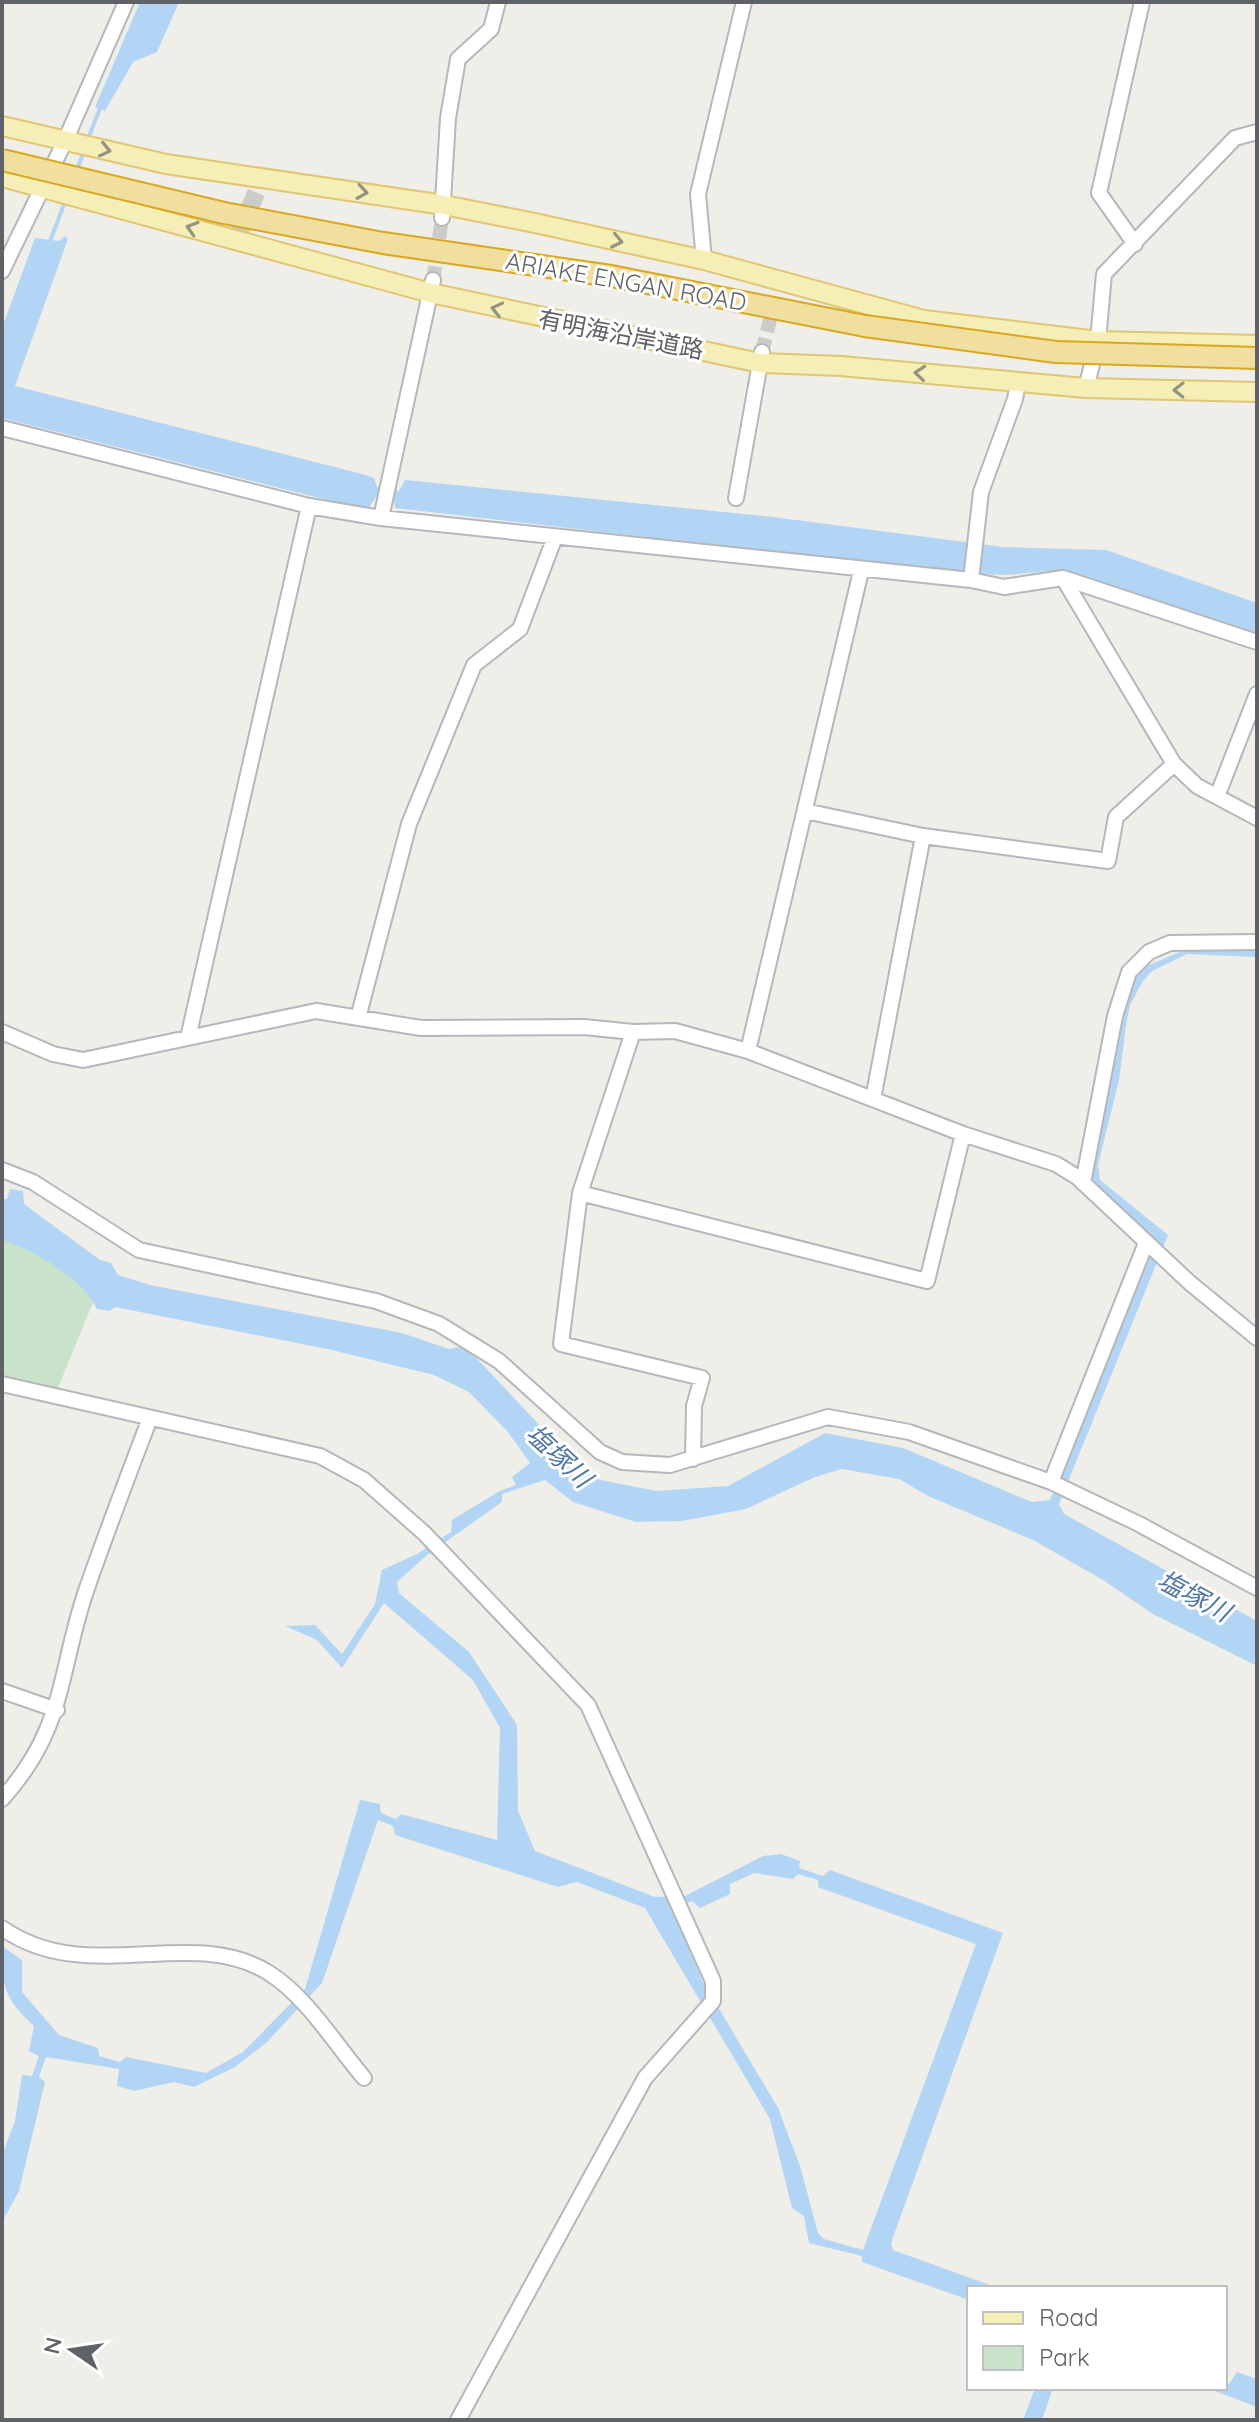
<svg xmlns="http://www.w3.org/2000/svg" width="1259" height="2422" viewBox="0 0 1259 2422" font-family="Quicksand,'Noto Sans JP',sans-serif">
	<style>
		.green { fill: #c8e3c9 }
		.water { fill: #b3d5f5; fill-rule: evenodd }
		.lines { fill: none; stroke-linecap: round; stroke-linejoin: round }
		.stream { stroke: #b3d5f5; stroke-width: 4 }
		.minor-tunnel { stroke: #cbcbc8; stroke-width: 14; stroke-dasharray: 14 7; stroke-linecap: butt }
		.major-tunnel { stroke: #cbcbc8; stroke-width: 18; stroke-dasharray: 18 9; stroke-linecap: butt }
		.minor-casing { stroke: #b5b7bb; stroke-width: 18 }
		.major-casing { stroke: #e0c671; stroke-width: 22 }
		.highway-casing { stroke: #daa71e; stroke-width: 24 }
		.minor { stroke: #fff; stroke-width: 14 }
		.major { stroke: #f5eeb7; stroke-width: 18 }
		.highway { stroke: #f0df9f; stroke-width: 20 }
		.highway-bridge-casing { stroke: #daa71e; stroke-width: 24; stroke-linecap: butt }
		.highway-bridge { stroke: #f0df9f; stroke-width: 20 }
		.oneway { stroke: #949382 }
		.labels { text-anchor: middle; stroke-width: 6; stroke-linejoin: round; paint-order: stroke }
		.street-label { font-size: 24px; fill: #5f6266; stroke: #fff }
		.water-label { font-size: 26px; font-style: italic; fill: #5177a6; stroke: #fff }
	</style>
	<rect width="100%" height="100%" fill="#efeee8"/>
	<path class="green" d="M 2,1226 L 86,1286 L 94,1300 L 57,1390 L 2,1377 Z"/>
	<path class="water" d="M 140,2 L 179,2 L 157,52 L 133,62 L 105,111 L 95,107 Z
		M 65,236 L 68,239 L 15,386 L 366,475 L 374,478 L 377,487 L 399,491 L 405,480 L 773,517 L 1003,547 L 1106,550 L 1257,603 L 1257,633 L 1062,570 L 1006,575 L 956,573 L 395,508 L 393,495 L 379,493 L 367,510 L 2,418 L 2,328 L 35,238 L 59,241 Z
		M 1182,951 L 1257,951 L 1257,957 L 1187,954 L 1152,971 L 1143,981 L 1130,1005 L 1126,1025 L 1119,1080 L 1098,1165 L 1100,1180 L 1168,1235 L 1059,1504 L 1064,1514 L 1257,1621 L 1257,1666 L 1153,1614 L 1103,1580 L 1033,1540 L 928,1496 L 899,1479 L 842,1469 L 815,1477 L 746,1509 L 682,1521 L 636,1522 L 573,1502 L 545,1480 L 502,1494 L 502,1502 L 427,1555 L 397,1582 L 399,1593 L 469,1652 L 517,1725 L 518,1811 L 535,1851 L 655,1897 L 685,1896 L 763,1856 L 781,1854 L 800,1861 L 799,1868 L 823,1876 L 830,1870 L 1003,1933 L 891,2243 L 893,2250 L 998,2288 L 969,2288 L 969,2300 L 862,2262 L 862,2256 L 809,2243 L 804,2216 L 792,2208 L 770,2119 L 645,1908 L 577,1882 L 558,1887 L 395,1835 L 393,1826 L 378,1820 L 322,1983 L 266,2043 L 235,2067 L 194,2087 L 174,2082 L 134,2091 L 117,2086 L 119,2069 L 46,2057 L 39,2077 L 45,2082 L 19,2191 L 2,2222 L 2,2155 L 15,2121 L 22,2075 L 32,2076 L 39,2056 L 29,2051 L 34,2026 C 3,1997 2,1986 2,1946 L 22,1960 L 22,1992 L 59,2035 L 98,2048 L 99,2056 L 120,2062 L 126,2057 L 206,2073 L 243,2052 L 305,1989 L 360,1800 L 380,1804 L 381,1813 L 396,1819 L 401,1814 L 497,1840 L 500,1728 L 473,1680 L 384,1603 L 342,1668 L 317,1640 L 285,1626 L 315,1625 L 342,1654 L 375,1604 L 382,1570 L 417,1554 L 451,1532 L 452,1520 L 498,1492 L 516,1485 L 512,1477 L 530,1463 L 508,1432 L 469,1392 L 434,1375 L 332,1350 L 115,1307 L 110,1311 L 97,1309 C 82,1278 35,1251 2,1240 L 2,1199 L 7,1199 L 10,1189 L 23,1191 L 24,1204 L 100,1260 L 111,1263 L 118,1275 L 150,1285 L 402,1333 L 449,1349 L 465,1346 L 577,1465 L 600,1480 L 657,1491 L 728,1486 L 825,1433 L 903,1448 L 1032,1502 L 1050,1500 L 1156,1242 L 1090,1180 L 1122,1011 L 1135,979 L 1147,966 ZM 754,1873 L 793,1879 L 798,1874 L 818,1880 L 818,1887 L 976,1944 L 863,2250 L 824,2239 L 818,2233 L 800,2166 L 778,2108 L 702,1980 L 672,1909 L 692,1901 L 700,1908 L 730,1894 L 730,1884 Z
		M 1237,2372 L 1257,2379 L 1257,2407 L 1207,2388 L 1225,2388 L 1225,2380 L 1229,2384 Z
		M 1035,2388 L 1053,2388 L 1042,2420 L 1023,2420 Z"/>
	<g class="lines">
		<path class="stream" d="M 88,139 L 101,106
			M 76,172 L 84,151
			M 49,244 L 66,199"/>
		<path class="minor-tunnel" d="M 433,280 L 442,218
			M 762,352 L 776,295"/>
		<path class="major-tunnel" d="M 239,234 L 259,186"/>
		<defs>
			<path id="minor" d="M 442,218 L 448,118 L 458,59 L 491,29 L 498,2
				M 1135,244 L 1099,193 L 1142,2
				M 704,260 L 698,194 L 744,2
				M 2,271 L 65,141 L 126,2
				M 1086,388 L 1098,341 L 1104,274 L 1235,138 L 1257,132
				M 2,428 L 309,506 L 381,518 L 971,580 L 1004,587 L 1063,578 L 1257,642
				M 736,498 L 762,352
				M 381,518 L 433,280
				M 1063,578 L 1174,764 L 1197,786 L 1257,818
				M 971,580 L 981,492 L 1015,399 L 1018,383
				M 1218,794 L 1257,694
				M 805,811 L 923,836 L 1108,861 L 1116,817 L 1174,764
				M 358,1018 L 409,824 L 474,665 L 520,629 L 555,537
				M 2,1032 L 53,1054 L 83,1060 L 316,1011 L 421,1028 L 584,1027 L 633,1032 L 675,1031 L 748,1051 L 963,1134 L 1056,1164 L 1077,1177 L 1190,1283 L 1257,1338
				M 633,1032 L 580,1193 L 561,1344 L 702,1378 L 694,1406 L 693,1459
				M 188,1038 L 309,506
				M 748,1051 L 861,571
				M 873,1099 L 923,836
				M 2,1170 L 33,1182 L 139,1250 L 376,1301 L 439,1324 L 499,1361 L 600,1452 L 622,1462 L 670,1465 L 828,1417 L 909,1432 L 1051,1482 L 1139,1524 L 1257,1588
				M 1083,1183 L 1115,1016 L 1129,972 L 1149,952 L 1170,943 L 1257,942
				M 580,1193 L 927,1281 L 963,1134
				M 2,1384 L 320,1456 L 364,1480 L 424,1533 L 588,1705 L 713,1981 L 713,2001 L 645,2078 L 458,2420
				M 1051,1482 L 1146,1243
				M 2,1691 L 57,1710
				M 2,1799 C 66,1728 58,1674 86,1591 C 106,1533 128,1476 150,1418
				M 2,1928 C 87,1988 192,1924 269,1973 C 307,1997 335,2044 364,2078"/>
			<path id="major" d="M 2,126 L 166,164 L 444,205 L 535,223 L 704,260 L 924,320 L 1098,341 L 1257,345
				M 2,177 L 431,293 L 760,363 L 841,366 L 1086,388 L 1257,392"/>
			<path id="highway" d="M 224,213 L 383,243 L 611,276 L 865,326"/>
		</defs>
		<use href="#minor" class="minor-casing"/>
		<use href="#major" class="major-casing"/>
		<use href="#highway" class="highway-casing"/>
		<use href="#minor" class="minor"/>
		<use href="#major" class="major"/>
		<use href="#highway" class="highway"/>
		<defs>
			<path id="highway-bridge" d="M 2,160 L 224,213
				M 865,326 L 1056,352 L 1257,358"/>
		</defs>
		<use href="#highway-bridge" class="highway-bridge-casing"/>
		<use href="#highway-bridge" class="highway-bridge"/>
	</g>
	<defs><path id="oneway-chevron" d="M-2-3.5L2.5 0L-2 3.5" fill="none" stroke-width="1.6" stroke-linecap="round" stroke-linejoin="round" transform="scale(2)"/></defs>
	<g class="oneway">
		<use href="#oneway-chevron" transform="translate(105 150) rotate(13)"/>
		<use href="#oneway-chevron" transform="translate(362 192) rotate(9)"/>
		<use href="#oneway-chevron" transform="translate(192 228) rotate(-163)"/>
		<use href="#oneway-chevron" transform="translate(617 241) rotate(12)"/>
		<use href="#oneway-chevron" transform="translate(497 309) rotate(-167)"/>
		<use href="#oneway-chevron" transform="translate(920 373) rotate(-175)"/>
		<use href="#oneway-chevron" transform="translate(1179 390) rotate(-179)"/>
	</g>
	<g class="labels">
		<g class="street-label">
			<text transform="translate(626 282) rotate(10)" y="8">ARIAKE ENGAN ROAD</text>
			<text transform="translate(621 335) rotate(11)" y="8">有明海沿岸道路</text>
		</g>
		<g class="water-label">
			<text transform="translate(559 1456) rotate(43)" y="9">塩塚川</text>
			<text transform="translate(1194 1596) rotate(28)" y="9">塩塚川</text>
		</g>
	</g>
	<rect width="1259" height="2422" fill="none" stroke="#5f6266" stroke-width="8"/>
	<rect x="967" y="2286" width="260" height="104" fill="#ffffff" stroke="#bfc0c2" stroke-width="2"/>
	<rect x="983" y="2312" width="40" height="12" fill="#f5eeb7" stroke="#bfc0c2" stroke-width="2"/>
	<text x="1039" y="2326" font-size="24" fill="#5f6266">Road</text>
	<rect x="983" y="2346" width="40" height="24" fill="#c8e3c9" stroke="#bfc0c2" stroke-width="2"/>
	<text x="1039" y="2366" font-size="24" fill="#5f6266">Park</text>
	<g transform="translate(72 2350) rotate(283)" stroke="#ffffff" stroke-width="6" paint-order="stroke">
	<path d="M0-6L14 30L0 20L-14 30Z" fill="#5f6266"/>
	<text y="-12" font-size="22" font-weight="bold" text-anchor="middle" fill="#5f6266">N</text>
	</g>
</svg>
